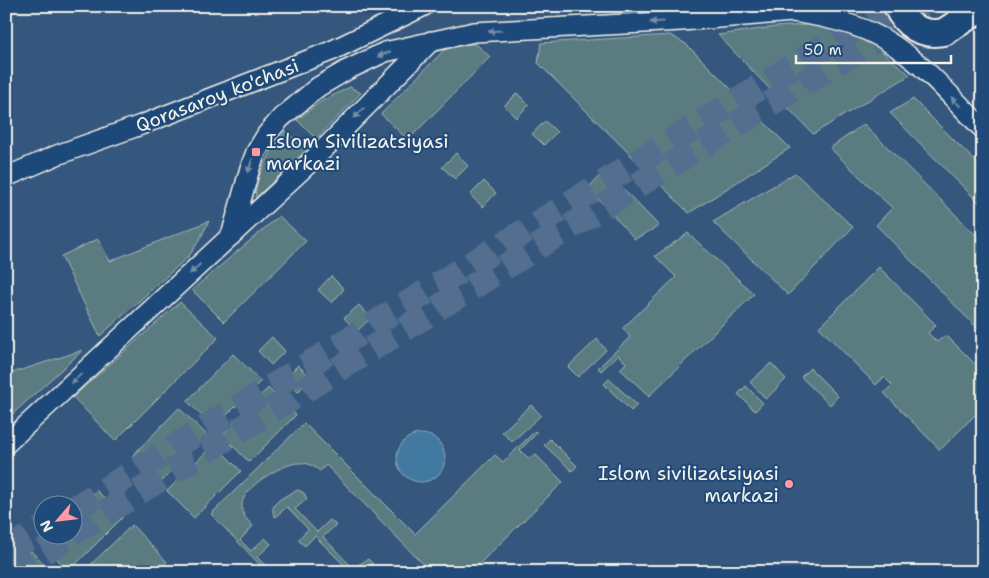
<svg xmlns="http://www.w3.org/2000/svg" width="989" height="578" viewBox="0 0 989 578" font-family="'Shantell Sans',sans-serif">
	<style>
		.green { fill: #5a7c81; stroke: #a7b6b4 }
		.water { fill: #4379a0; stroke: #8aa9bd }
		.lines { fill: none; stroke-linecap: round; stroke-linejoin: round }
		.secondary-tunnel { stroke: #526e8e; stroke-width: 26; stroke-dasharray: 26 13; stroke-linecap: butt }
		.minor-casing { stroke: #f4f1e8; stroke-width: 22 }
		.secondary-casing { stroke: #f4f1e8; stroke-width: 30 }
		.minor { stroke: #1f4a7a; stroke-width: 19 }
		.secondary { stroke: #1f4a7a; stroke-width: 26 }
		.oneway { fill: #748da6 }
		.poi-dot { fill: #ff9aa2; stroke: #1f4a7a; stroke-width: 2 }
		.labels { text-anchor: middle; stroke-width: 4; stroke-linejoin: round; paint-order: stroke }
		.street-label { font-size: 19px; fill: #f4f1e8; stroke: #1f4a7a }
		.poi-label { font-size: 19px; fill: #f4f1e8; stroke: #1f4a7a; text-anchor: start }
	</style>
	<rect width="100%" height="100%" fill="#35577e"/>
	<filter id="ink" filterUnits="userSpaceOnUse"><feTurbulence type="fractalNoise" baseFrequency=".02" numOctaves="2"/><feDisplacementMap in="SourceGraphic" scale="10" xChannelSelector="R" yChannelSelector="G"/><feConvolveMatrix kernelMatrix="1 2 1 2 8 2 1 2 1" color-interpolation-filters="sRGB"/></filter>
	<g filter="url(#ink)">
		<path class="green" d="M 833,23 L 874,45 L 910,75 L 813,134 L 718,35 L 775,27 Z
			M 670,35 L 686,44 L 790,148 L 689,213 L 538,63 L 541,43 Z
			M 460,44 L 476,44 L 490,57 L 408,140 L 381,114 L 444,50 L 451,46 Z
			M 350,87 L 361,93 L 316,139 L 297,120 L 320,102 Z
			M 517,93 L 529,105 L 516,118 L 504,106 Z
			M 913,99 L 983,169 L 983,207 L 890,113 Z
			M 545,121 L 557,132 L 544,145 L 532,134 Z
			M 864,124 L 983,242 L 983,334 L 876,225 L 892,208 L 830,148 Z
			M 286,131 L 306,150 L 256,198 C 253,178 273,147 286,131 Z
			M 456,153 L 468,166 L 455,179 L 442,167 Z
			M 605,170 L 659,226 L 635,239 L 588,188 Z
			M 795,173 L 853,227 L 788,295 L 713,222 Z
			M 484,181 L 496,193 L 483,207 L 470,195 Z
			M 279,216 L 306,241 L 224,322 L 192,290 Z
			M 209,221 L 200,239 L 189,256 L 100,336 L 61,256 L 98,239 L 110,261 Z
			M 688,233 L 754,294 L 649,396 L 620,369 L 626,363 L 618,355 L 601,371 L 598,368 L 630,337 L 623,328 L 676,277 L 655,256 Z
			M 879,267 L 936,325 L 928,333 L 937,342 L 946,335 L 983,372 L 983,407 L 940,450 L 884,393 L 892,385 L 884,377 L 876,385 L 819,327 Z
			M 331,276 L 344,289 L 332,303 L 318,290 Z
			M 180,302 L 218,338 L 115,441 L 73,397 Z
			M 359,305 L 371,318 L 357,331 L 344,318 Z
			M 272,337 L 285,351 L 271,365 L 258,351 Z
			M 597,339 L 606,350 L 578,377 L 568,367 Z
			M 83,350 L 6,420 L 6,375 Z
			M 233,354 L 261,381 L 214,428 L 187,401 Z
			M 771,363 L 786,379 L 766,399 L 750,382 Z
			M 298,365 L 311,378 L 298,392 L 284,379 Z
			M 810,368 L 838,396 L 830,405 L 801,377 Z
			M 609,379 L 637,405 L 631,411 L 604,384 Z
			M 746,386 L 763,403 L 755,411 L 738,394 Z
			M 268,388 L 296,415 L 249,462 L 222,435 Z
			M 531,405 L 541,415 L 512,442 L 502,432 Z
			M 179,408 L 207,435 L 160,483 L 132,456 Z
			M 304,423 L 415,534 L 495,455 L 503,462 L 535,431 L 537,433 L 520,450 L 529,459 L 535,454 L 563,482 L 471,572 L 431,572 L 326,465 L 320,471 C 313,466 307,462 298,463 C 282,464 242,487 242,505 C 241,514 247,520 253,526 L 240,540 L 251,551 L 265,538 L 271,544 L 257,557 L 271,572 L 267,572 L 211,514 Z
			M 550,439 L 577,466 L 572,471 L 544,445 Z
			M 214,444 L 241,471 L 194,518 L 167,491 Z
			M 96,490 L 123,517 L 69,571 L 42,544 L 51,536 L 72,536 L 73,513 Z
			M 298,490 L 304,493 L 307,499 L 295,509 L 317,532 L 330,520 L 336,525 L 323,537 L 353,568 L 368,559 L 373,564 L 364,572 L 346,572 L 349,570 L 315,536 L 305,546 L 298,540 L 308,529 L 287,507 L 275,517 C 266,503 287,495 298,490 Z
			M 132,525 L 167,562 L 157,572 L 83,572 Z
			M 31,551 L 53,572 L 11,572 Z"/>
		<path class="water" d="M397 458a24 24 0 1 1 48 0a24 24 0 1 1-48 0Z"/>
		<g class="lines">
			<path class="secondary-tunnel" d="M 72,510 L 891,6
				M 72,533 L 929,6
				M 6,551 L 42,529
				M 10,572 L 69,536"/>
			<defs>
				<path id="minor" d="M 793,12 C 819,16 846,21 870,32 C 915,52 949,95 983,129
					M 6,177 L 57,155 L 141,125 L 331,51 L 424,6
					M 231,236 L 250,168 L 256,152 L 267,134 L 281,118 L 318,87 L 347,70 L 385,52 L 474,32 L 681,21 L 793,12 L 808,6
					M 6,444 L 318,155 L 431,41"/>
				<path id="secondary" d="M 897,6 C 905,26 922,36 944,32 L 983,7"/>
			</defs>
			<use href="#minor" class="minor-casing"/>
			<use href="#secondary" class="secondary-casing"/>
			<use href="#minor" class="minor"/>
			<use href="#secondary" class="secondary"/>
		</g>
		<defs><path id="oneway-solid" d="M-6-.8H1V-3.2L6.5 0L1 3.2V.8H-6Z" transform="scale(1.25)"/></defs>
		<g class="oneway">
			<use href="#oneway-solid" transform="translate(657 22) rotate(177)"/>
			<use href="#oneway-solid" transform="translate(495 31) rotate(177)"/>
			<use href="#oneway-solid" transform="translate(384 54) rotate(159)"/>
			<use href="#oneway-solid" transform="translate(956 102) rotate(-134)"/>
			<use href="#oneway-solid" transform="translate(359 113) rotate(135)"/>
			<use href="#oneway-solid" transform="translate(250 166) rotate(108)"/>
			<use href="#oneway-solid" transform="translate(195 269) rotate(137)"/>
			<use href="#oneway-solid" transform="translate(76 379) rotate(137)"/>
		</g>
	</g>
	<g class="poi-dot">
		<rect x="251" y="147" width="10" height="10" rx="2.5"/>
		<circle cx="789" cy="484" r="5"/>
	</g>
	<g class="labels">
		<g class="street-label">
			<text transform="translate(217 95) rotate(-21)" y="7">Qorasaroy ko'chasi</text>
		</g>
		<g class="poi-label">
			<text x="266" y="148">Islom Sivilizatsiyasi<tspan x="266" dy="22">markazi</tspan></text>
			<text x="779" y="480" text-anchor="end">Islom sivilizatsiyasi<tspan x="779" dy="22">markazi</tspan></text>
		</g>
	</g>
	<rect width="989" height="578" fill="none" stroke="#1f4a7a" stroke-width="25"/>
	<rect x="12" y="12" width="964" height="553" fill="none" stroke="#f4f1e8" stroke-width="2" filter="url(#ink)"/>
	<g transform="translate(58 520) rotate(242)"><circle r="24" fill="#1f4a7a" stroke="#748da6"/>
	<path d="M0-4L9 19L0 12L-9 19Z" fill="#ff9aa2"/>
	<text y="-8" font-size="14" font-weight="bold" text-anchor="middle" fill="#f4f1e8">N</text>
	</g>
	<path d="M796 55v8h155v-8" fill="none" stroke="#f4f1e8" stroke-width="2.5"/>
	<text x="804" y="55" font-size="15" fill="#f4f1e8" stroke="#1f4a7a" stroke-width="4" paint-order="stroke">50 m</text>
</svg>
